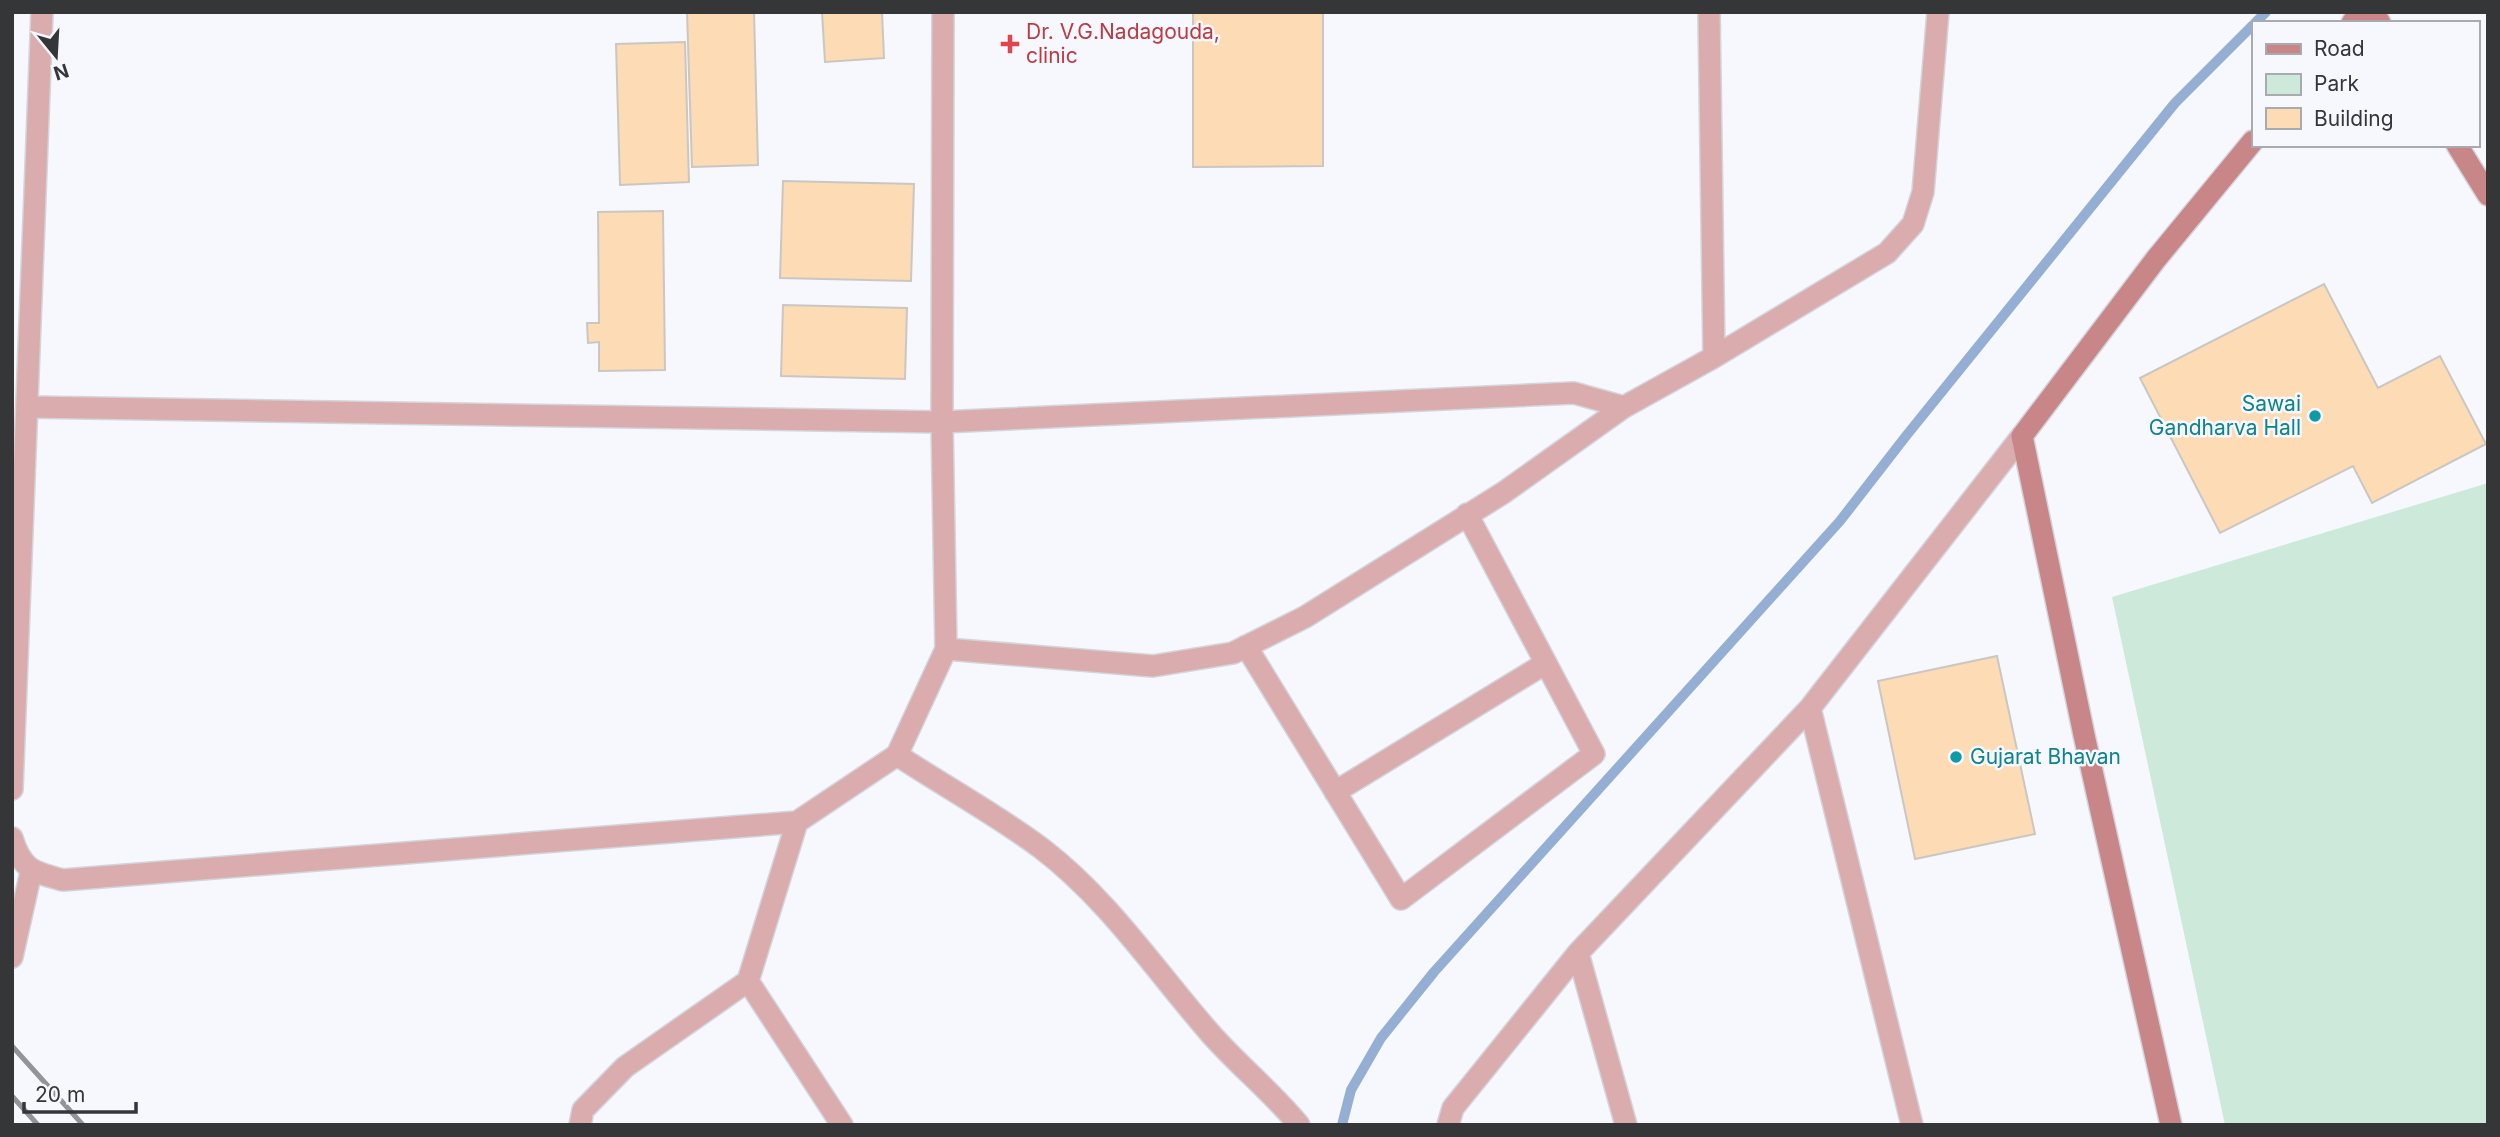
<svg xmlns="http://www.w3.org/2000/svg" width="2500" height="1137" viewBox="0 0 2500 1137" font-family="Inter,sans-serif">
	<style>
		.green { fill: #cde9d9 }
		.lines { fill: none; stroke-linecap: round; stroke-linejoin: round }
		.stream { stroke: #95afd4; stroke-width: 10 }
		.building { fill: #fcdbb5; stroke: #cac7c2; stroke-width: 2 }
		.street-casing { stroke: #d3d5da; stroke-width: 24 }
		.secondary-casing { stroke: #d3d5da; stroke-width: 24 }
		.street { stroke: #dbacad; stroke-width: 21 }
		.secondary { stroke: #c98689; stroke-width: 21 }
		.rail { stroke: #939498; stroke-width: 5 }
		.health-dot { fill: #e0444e; stroke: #f6f8fe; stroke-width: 2.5 }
		.culture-dot { fill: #0f9aa8; stroke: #f6f8fe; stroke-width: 2.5 }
		.labels { text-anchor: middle; stroke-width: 5; stroke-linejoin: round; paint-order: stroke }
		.health-label { font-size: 21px; fill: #be3a42; stroke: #f6f8fe; text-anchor: start }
		.culture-label { font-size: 21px; fill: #0d838f; stroke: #f6f8fe; text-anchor: end }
	</style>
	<rect width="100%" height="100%" fill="#f6f8fe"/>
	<path class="green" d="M 2488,483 L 2488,1125 L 2225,1125 L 2112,597 Z"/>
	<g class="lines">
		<path class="stream" d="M 2255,23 L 2266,12
			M 1342,1125 L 1351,1090 L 1381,1038 L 1434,972 L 1840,521 L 1906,436 L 2175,103 L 2253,25"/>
	</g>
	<path class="building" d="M 687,12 L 754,12 L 758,165 L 692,167 Z
		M 822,12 L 882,12 L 884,58 L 825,62 Z
		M 1193,12 L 1323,12 L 1323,166 L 1193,167 Z
		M 685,42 L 689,182 L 620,185 L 616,44 Z
		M 783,181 L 914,184 L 911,281 L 780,278 Z
		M 663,211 L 665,370 L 599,371 L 599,342 L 588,343 L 587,323 L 599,323 L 598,212 Z
		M 2324,284 L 2378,388 L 2440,356 L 2486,444 L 2372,503 L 2353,466 L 2220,533 L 2140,378 Z
		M 783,305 L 907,308 L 905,379 L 781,376 Z
		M 1997,656 L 2035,834 L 1915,859 L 1878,681 Z"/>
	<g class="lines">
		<defs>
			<path id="street" d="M 1709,12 L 1714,357
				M 28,407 L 942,422 L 943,12
				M 1246,646 L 1401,899 L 1594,754 L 1467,514
				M 946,649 L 1153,666 L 1233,653 L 1305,617 L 1503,493 L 1624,407 L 1714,357 L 1887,253 L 1913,224 L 1923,192 L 1938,12
				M 1810,708 L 1912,1125
				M 897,755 L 946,649 L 942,422 L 1574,393 L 1624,407
				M 12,789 L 42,12
				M 1335,792 L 1546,663
				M 12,838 C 22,870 33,872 63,880 L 797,822 L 897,755 C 944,786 997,815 1041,848 C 1108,899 1155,970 1210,1033 C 1238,1065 1272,1092 1299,1125
				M 12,957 L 31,872
				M 748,981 L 842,1125
				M 580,1125 L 583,1110 L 625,1067 L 748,981 L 797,822
				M 1448,1125 L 1453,1108 L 1578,953
				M 1626,1125 L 1578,953 L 1810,708 L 2022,436"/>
			<path id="secondary" d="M 2373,12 L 2380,23
				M 2352,23 L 2360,12
				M 2457,145 L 2488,195
				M 2171,1125 L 2084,735 L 2022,436 L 2156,259 L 2253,141"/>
		</defs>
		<use href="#street" class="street-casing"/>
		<use href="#secondary" class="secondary-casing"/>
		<use href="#street" class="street"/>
		<use href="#secondary" class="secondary"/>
		<path class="rail" d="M 12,1046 L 83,1125
			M 12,1096 L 38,1125"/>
	</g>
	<path class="health-dot" d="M1006.5 33.5h7v7h7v7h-7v7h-7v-7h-7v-7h7z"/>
	<g class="culture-dot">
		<circle cx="2315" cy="416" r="7"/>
		<circle cx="1956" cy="757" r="7"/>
	</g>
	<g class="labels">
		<g class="health-label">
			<text x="1026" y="39">Dr. V.G.Nadagouda,<tspan x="1026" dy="24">clinic</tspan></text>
		</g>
		<g class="culture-label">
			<text x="2301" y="411">Sawai<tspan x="2301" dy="24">Gandharva Hall</tspan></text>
			<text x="1970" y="764" text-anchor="start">Gujarat Bhavan</text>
		</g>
	</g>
	<rect width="2500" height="1137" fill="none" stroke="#353638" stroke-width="28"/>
	<rect x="2252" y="21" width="228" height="126" fill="#f6f8fe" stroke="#a9aaaf" stroke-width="2"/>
	<rect x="2266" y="44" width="35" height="10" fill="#c98689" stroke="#a9aaaf" stroke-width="2"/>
	<text x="2314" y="56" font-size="21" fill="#353638">Road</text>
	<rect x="2266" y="74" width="35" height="21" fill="#cde9d9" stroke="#a9aaaf" stroke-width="2"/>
	<text x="2314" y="91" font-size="21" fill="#353638">Park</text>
	<rect x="2266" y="108" width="35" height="21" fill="#fcdbb5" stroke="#a9aaaf" stroke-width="2"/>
	<text x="2314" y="126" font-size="21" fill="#353638">Building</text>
	<g transform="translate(56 56) rotate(162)" stroke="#f6f8fe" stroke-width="5" paint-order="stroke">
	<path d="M0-5L12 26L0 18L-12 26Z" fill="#353638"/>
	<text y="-10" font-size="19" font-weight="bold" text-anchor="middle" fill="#353638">N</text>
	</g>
	<path d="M24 1102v10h112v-10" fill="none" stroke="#353638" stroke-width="3.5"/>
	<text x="35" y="1102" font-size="21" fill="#353638" stroke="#f6f8fe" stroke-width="5" paint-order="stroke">20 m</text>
</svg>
